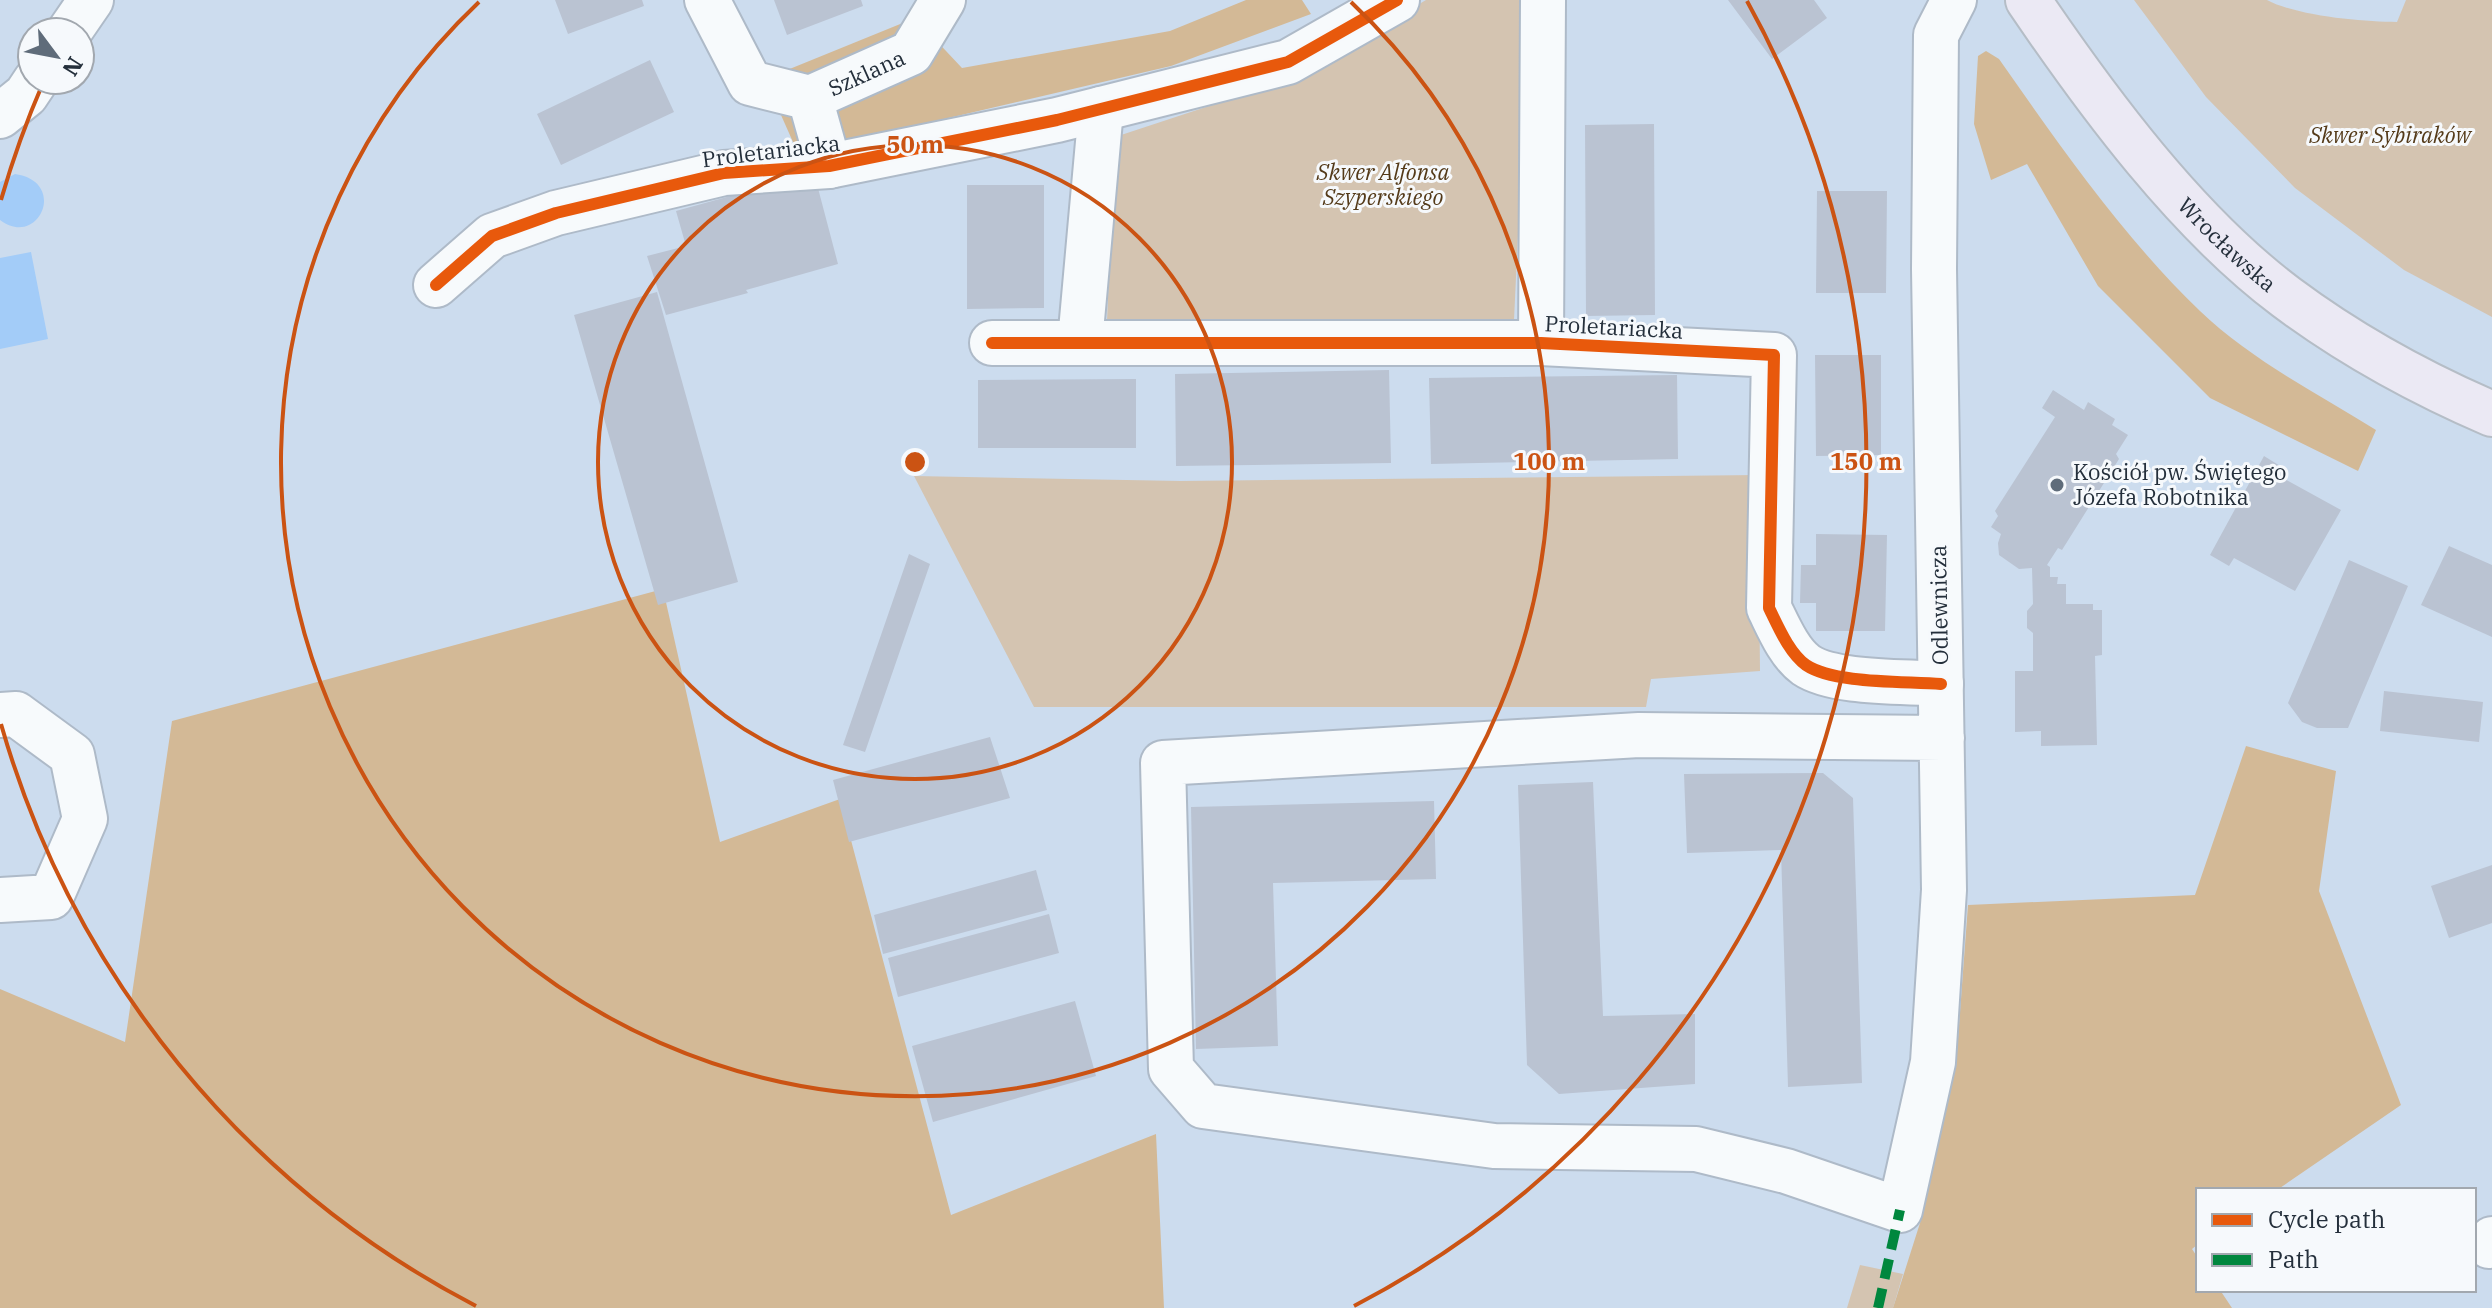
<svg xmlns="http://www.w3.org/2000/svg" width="2492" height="1308" viewBox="0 0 2492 1308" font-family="'IBM Plex Serif',serif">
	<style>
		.green { fill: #d4c4b1 }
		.forest { fill: #d3b996 }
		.water { fill: #a3ccf8 }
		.building { fill: #bac3d2 }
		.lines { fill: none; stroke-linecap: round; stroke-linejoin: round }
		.minor-casing { stroke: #aebac8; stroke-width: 48 }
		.major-casing { stroke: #b5bdc6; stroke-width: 48 }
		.minor { stroke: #f7fafc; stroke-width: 44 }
		.major { stroke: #ebe9f4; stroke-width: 44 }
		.quiet { stroke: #00873e; stroke-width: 10; stroke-dasharray: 20 10; stroke-linecap: butt }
		.cycleway-casing { stroke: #f6f9fc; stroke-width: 17 }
		.cycleway { stroke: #e8590c; stroke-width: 12 }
		.ring { fill: none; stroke: #cb5313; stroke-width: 4 }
		.poi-dot { fill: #5f6c7a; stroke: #f6f9fc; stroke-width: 3 }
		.labels { text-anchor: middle; stroke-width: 6; stroke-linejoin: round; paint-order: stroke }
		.street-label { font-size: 22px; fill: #242f3b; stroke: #f6f9fc }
		.park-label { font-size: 22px; font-style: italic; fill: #543a19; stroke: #f6f9fc }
		.poi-label { font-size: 22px; fill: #242f3b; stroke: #f6f9fc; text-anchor: start }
		.centre { fill: #cb5313; stroke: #f6f9fc; stroke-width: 4 }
		.ring-label { font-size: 24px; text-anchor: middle; font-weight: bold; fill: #cb5313; stroke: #f6f9fc; stroke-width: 6; stroke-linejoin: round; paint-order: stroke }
	</style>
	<rect width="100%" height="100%" fill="#ccdcee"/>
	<path class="green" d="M 1426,0 L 1529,0 L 1514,320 L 1107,321 L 1115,137 L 1294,78 Z
		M 2134,0 L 2267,0 C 2297,16 2362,22 2397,22 L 2406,0 L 2492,0 L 2492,317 L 2404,270 L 2295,188 L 2206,97 Z
		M 1758,475 L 1760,671 L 1651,679 L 1646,707 L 1034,707 L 914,476 L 1181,481 Z
		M 1860,1265 L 1903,1274 L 1893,1308 L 1847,1308 Z"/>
	<path class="forest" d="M 1246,0 L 1302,0 L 1311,14 L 1171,66 L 820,148 L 797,151 L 765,79 L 915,18 L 962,68 L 1170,31 Z
		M 1986,51 L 1999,59 C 2060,146 2123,237 2200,311 C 2251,360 2317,393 2376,430 L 2358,471 L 2210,398 L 2098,286 L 2027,164 L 1991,180 L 1974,124 L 1978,56 Z
		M 663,589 L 720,842 L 840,799 L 951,1215 L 1156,1134 L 1164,1308 L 0,1308 L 0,989 L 125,1042 L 172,721 Z
		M 2246,746 L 2336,771 L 2319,891 L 2401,1105 L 2277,1190 L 2198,1190 L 2198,1244 L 2192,1249 L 2198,1258 L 2198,1290 L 2220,1290 L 2232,1308 L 1893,1308 L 1920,1223 L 1956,1066 L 1968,905 L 2195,895 Z"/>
	<path class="water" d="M 15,174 C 69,182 38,249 0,220 L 0,182 Z
		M 31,252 L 48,339 L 0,349 L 0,258 Z"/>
	<path class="building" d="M 555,0 L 642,0 L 644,6 L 568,34 Z
		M 774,0 L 861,0 L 863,6 L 787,35 Z
		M 1728,0 L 1814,0 L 1827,18 L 1772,59 Z
		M 650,60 L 674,112 L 561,165 L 537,114 Z
		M 1654,124 L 1655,315 L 1586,316 L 1585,125 Z
		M 814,173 L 838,264 L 746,290 L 748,293 L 666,315 L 647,256 L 686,246 L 676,211 Z
		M 967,185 L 1044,185 L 1044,308 L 967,309 Z
		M 1817,191 L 1887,191 L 1886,293 L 1816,293 Z
		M 657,292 L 738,582 L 658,605 L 574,315 Z
		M 1815,355 L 1881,355 L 1881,455 L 1816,456 Z
		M 1389,370 L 1391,463 L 1176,466 L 1175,374 Z
		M 1677,375 L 1678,459 L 1431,464 L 1429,378 Z
		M 1136,379 L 1136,448 L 978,448 L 978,380 Z
		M 2053,390 L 2084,410 L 2088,402 L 2115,419 L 2112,425 L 2128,435 L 2116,454 L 2119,459 L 2062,550 L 2058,548 L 2047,565 L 2050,567 L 2050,577 L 2058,577 L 2057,584 L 2066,584 L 2066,604 L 2093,604 L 2093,610 L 2102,610 L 2102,655 L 2095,656 L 2097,745 L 2041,746 L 2041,731 L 2015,732 L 2015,671 L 2033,671 L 2033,633 L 2027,628 L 2027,611 L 2033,604 L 2032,568 L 2019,569 L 1999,555 L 1998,543 L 2001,534 L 1991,527 L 1998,516 L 1995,511 L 2055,417 L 2042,408 Z
		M 2264,456 L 2285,469 L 2281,477 L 2341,510 L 2295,591 L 2234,558 L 2229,566 L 2210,555 Z
		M 1816,534 L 1887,535 L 1885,631 L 1816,631 L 1816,603 L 1800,603 L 1801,565 L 1816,565 Z
		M 2449,546 L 2492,565 L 2492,637 L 2421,605 Z
		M 909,554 L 930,564 L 865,752 L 843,745 Z
		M 2349,560 L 2408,586 L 2348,728 L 2317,728 L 2302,722 L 2288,703 Z
		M 2384,691 L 2483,702 L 2479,742 L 2380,731 Z
		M 990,737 L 1010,798 L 849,842 L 833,780 Z
		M 1823,773 L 1853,798 L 1862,1083 L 1788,1087 L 1781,850 L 1687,853 L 1684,774 Z
		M 1593,782 L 1603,1016 L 1695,1014 L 1695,1084 L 1559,1094 L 1527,1065 L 1518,785 Z
		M 1434,801 L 1436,879 L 1273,883 L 1278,1046 L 1196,1049 L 1191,807 Z
		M 2492,865 L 2492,923 L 2449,938 L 2431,886 Z
		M 1036,870 L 1047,910 L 883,954 L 874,915 Z
		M 1049,914 L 1059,953 L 898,997 L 888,958 Z
		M 1075,1001 L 1096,1076 L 933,1122 L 912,1046 Z"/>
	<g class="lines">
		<defs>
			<g id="minor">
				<path d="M 707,0 L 750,83 L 810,98 L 829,166"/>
				<path d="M 69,32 L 91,0"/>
				<path id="s1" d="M 810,98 L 911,53 L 943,0"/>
				<path d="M 0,116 L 26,95 L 36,80"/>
				<path d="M 436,285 L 492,236 L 556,213 L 724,173 L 829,166 L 1057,120 L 1288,62 L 1397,0"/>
				<path d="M 1080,342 L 1101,109"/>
				<path d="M 992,343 L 1541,343 L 1774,355 L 1769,608 C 1778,626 1789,653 1806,665 C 1834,684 1905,681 1941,684"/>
				<path d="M 1541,343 L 1543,0"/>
				<path d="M 0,715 L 16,714 L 72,755 L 85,819 L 51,897 L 0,900"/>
				<path d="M 1942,738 L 1639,735 L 1163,763 L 1171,1069 L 1203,1106 L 1494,1146 L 1696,1149 L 1786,1171 L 1900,1210 L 1933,1062 L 1944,890 L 1934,269 L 1936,35 L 1954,0"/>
				<path d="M 2489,1246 L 2492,1239"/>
			</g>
			<g id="major">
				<path id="s2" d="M 2028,0 C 2098,103 2186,222 2286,297 C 2349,344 2420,383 2492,414"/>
			</g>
		</defs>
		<use href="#minor" class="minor-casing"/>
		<use href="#major" class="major-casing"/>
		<use href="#minor" class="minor"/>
		<use href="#major" class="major"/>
		<path class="quiet" d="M 1878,1308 L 1900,1210"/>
		<defs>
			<path id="cycleway" d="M 436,285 L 492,236 L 556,213 L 724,173 L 829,166 L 1057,120 L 1288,62 L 1397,0
				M 992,343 L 1541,343 L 1774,355 L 1769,608 C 1778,626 1789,653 1806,665 C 1834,684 1905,681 1941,684"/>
		</defs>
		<use href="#cycleway" class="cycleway-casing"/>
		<use href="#cycleway" class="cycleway"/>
	</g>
	<g class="ring">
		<circle cx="915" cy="462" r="317"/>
		<path d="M1351 2A634 634 0 1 1 479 2"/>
		<path d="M476 1306A951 951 0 0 1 1 724M1 200A951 951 0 0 1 43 83M1747 1A951 951 0 0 1 1354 1306"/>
	</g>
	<circle class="poi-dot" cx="2057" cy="485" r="8"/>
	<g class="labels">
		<g class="street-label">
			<text dy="8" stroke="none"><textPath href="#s1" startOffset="62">Szklana</textPath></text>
			<text transform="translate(771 151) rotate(-7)" y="8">Proletariacka</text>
			<text dy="8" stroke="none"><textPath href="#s2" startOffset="316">Wrocławska</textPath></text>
			<text transform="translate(1614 327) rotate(3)" y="8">Proletariacka</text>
			<text transform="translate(1939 605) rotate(-91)" y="8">Odlewnicza</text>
		</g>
		<g class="park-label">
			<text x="2390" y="143">Skwer Sybiraków</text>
			<text x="1383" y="180">Skwer Alfonsa<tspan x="1383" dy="25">Szyperskiego</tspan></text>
		</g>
		<g class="poi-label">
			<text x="2073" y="480">Kościół pw. Świętego<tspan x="2073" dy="25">Józefa Robotnika</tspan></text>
		</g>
	</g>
	<circle cx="915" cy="462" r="12" class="centre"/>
	<g class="ring-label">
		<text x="915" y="153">50 m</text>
		<text x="1549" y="470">100 m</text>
		<text x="1866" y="470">150 m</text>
	</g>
	<rect x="2196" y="1188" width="280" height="104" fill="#f6f9fc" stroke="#a2a8af" stroke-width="2"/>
	<rect x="2212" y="1214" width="40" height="12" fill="#e8590c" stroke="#a2a8af" stroke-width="2"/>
	<text x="2268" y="1228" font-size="24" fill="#242f3b">Cycle path</text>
	<rect x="2212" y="1254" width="40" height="12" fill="#00873e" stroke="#a2a8af" stroke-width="2"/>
	<text x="2268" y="1268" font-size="24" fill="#242f3b">Path</text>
	<g transform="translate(56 56) rotate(122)"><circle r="38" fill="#f6f9fc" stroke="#a2a8af" stroke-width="2"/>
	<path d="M0-6L14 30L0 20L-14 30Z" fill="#5f6c7a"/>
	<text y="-12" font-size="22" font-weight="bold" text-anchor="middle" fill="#242f3b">N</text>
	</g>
</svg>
